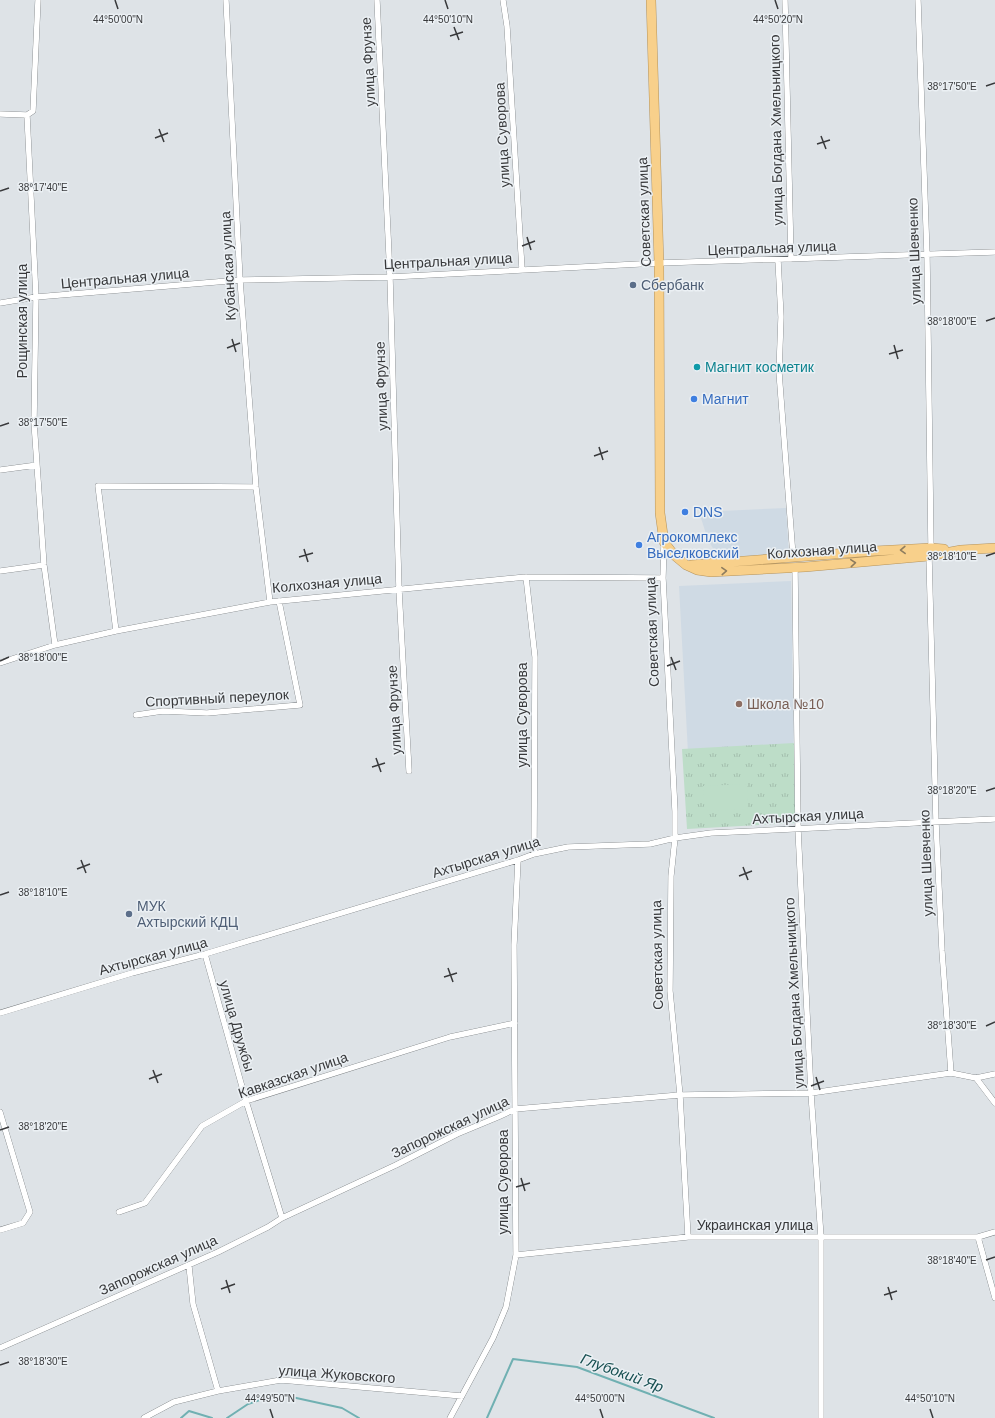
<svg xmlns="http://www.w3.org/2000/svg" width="995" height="1418" viewBox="0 0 995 1418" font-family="Arial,sans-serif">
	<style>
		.built { fill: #cfdae4 }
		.grass { fill: url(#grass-tufts) }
		.park { fill: #bdddc8 }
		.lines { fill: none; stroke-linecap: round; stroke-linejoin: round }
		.stream { stroke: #70b0b2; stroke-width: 2 }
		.minor-casing { stroke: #666b6e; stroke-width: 6 }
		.trunk-casing { stroke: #b4935c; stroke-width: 10 }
		.minor { stroke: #fff; stroke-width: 5.5 }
		.trunk { stroke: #f8d08b; stroke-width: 9 }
		.oneway { stroke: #8e7d5f }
		.ticks { fill: none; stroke: #38393b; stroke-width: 1.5 }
		.service-dot { fill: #5c6f8a; stroke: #ebf0f4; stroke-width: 1.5 }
		.culture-dot { fill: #0f9aa8; stroke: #ebf0f4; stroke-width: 1.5 }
		.shop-dot { fill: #3f7fe0; stroke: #ebf0f4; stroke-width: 1.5 }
		.education-dot { fill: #8d6e63; stroke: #ebf0f4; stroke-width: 1.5 }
		.labels { text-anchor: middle; stroke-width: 3; stroke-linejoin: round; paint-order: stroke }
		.street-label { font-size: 14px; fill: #38393b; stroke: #ebf0f4 }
		.service-label { font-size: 14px; fill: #4e5e75; stroke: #ebf0f4; text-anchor: start }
		.culture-label { font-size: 14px; fill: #0d838f; stroke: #ebf0f4; text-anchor: start }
		.shop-label { font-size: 14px; fill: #366cbe; stroke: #ebf0f4; text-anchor: start }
		.education-label { font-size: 14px; fill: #785e54; stroke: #ebf0f4; text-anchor: start }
		.water-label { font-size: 15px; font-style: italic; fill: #174f51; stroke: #ebf0f4 }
		.ticks-label { font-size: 10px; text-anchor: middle; fill: #38393b; stroke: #ebf0f4; stroke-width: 3; stroke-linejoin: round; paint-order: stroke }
	</style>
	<defs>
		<pattern id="grass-tufts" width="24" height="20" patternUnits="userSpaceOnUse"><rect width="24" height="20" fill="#bdddc8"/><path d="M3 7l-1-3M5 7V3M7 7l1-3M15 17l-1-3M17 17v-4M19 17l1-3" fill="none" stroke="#a3bead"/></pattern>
	</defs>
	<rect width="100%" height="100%" fill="#dee3e7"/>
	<path class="built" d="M 786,508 L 789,556 L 723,559 L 717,555 L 708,540 L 699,512 Z
		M 791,581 L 795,822 L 692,827 L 679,586 Z"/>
	<path class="grass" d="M 794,743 L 795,823 L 687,829 L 682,749 Z"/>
	<path class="park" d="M 747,784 L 748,809 L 705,811 L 703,786 Z"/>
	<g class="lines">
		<path class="stream" d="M 181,1418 L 189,1411 L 212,1418
			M 227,1418 L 248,1404 L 278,1394 L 342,1408 L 359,1418
			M 487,1418 L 513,1359 L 577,1367 L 714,1418"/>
		<defs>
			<path id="minor" d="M 38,0 L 33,111 L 27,115 L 36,297 L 34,422 L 37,465 L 44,565 L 55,645
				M 226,0 L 240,280 L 256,487 L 270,602
				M 377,0 L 390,277 L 399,590 L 409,771
				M 503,0 L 507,26 L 522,269
				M 785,0 L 791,259
				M 918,0 L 927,255 L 931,548
				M 0,114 L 27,115
				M 778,260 L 781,317 L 779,372 L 793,556
				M 0,303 L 36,297 L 240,280 L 390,277 L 659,263 L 995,252
				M 0,470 L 37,465
				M 664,542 L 663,578 L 675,811 L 675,838 L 671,876 L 670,991 L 680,1095 L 688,1237
				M 929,556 L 936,822 L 942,951 L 951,1073
				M 795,567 L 798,829 L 811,1093 L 821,1237 L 821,1418
				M 0,571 L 44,565
				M 526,577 L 535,657 L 534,854
				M 116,631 L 98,486 L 256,487
				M 0,663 L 55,645 L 116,631 L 270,602 L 526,577 L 663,578
				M 136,715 L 163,711 L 207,713 L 300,705 L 279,601
				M 205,954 L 246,1101 L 282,1218
				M 0,1013 L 132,973 L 205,954 L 518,860 L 534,854 L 568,847 L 650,844 L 675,838 L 711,833 L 995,819
				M 976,1078 L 995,1103
				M 0,1112 L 30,1212 L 23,1223 L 0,1230
				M 119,1212 L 145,1203 L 202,1126 L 246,1101 L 450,1037 L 515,1023
				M 978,1237 L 995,1298
				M 516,1255 L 688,1237 L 978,1237 L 995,1232
				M 189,1266 L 193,1304 L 218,1391
				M 0,1348 L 218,1252 L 268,1227 L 282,1218 L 396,1165 L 457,1134 L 498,1117 L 515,1109 L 680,1095 L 811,1093 L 951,1073 L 976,1078 L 995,1074
				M 144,1418 L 174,1402 L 218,1391 L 281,1380 L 462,1396
				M 450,1418 L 493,1338 L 506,1307 L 516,1255 L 514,945 L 518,860"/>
			<path id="trunk" d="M 651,0 L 659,263 L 660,513 L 664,542 L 674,555 L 686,565 L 697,570 L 711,572 L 805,567 L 929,556 L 961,550 L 995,548
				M 691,565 L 874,551 L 931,548 L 944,549"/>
		</defs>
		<use href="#minor" class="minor-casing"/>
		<use href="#trunk" class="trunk-casing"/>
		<use href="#minor" class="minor"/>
		<use href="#trunk" class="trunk"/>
	</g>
	<defs><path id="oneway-chevron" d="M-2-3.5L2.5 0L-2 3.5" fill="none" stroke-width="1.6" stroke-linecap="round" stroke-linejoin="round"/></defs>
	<g class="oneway">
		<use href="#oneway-chevron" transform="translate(903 550) rotate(178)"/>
		<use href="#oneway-chevron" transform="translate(853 563) rotate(-5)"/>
		<use href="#oneway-chevron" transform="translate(724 571) rotate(-3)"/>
	</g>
	<path class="ticks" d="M 115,0 L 118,9M 445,0 L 448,9M 775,0 L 778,9M 454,27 L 459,40M 450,36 L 463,32M 986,86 L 995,83M 159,129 L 164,142M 821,136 L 826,149M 155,138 L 168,133M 817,144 L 830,140M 0,191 L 9,188M 527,237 L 531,250M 522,246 L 535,241M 986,321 L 995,318M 232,339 L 236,352M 894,345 L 898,359M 227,348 L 240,343M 889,354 L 903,350M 0,426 L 9,423M 599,447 L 603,460M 594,456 L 608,451M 304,549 L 308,562M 986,556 L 995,553M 299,557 L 313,553M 671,657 L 676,670M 0,661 L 9,657M 667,666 L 680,661M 376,758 L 381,772M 372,767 L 385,763M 986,791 L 995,788M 81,860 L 86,873M 743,867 L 748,880M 77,869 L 90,864M 739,876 L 752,871M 0,895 L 9,892M 448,968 L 453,982M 444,977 L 457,973M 986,1026 L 995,1022M 153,1070 L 158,1083M 816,1077 L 820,1090M 149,1079 L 162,1074M 811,1086 L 824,1081M 0,1130 L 9,1127M 521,1178 L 525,1191M 516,1187 L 530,1183M 986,1260 L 995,1257M 226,1280 L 230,1293M 888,1287 L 892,1300M 221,1289 L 235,1284M 884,1295 L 897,1291M 0,1365 L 9,1362M 270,1409 L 273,1418M 600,1409 L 603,1418M 930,1409 L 933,1418"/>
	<g class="service-dot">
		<circle cx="633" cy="285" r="4"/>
		<circle cx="129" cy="914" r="4"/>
	</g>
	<circle class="culture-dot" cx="697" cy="367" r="4"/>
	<g class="shop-dot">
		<circle cx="694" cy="399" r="4"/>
		<circle cx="685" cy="512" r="4"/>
		<circle cx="639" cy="545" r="4"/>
	</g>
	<circle class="education-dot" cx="739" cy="704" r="4"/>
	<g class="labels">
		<g class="street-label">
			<text transform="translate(368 62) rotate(-93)" y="5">улица Фрунзе</text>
			<text transform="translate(776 130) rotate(-91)" y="5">улица Богдана Хмельницкого</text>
			<text transform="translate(502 135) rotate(-93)" y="5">улица Суворова</text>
			<text transform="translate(644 212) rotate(-92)" y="5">Советская улица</text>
			<text transform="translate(772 248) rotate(-2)" y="5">Центральная улица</text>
			<text transform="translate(914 251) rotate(-92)" y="5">улица Шевченко</text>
			<text transform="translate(448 261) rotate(-3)" y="5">Центральная улица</text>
			<text transform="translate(228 266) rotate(-93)" y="5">Кубанская улица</text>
			<text transform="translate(125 278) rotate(-5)" y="5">Центральная улица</text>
			<text transform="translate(22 321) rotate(-90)" y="5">Рощинская улица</text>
			<text transform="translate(381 386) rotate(-92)" y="5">улица Фрунзе</text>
			<text transform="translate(822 550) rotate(-4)" y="5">Колхозная улица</text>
			<text transform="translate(327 583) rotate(-5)" y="5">Колхозная улица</text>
			<text transform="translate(652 632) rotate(-92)" y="5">Советская улица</text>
			<text transform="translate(217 698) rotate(-3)" y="5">Спортивный переулок</text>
			<text transform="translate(394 710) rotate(-93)" y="5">улица Фрунзе</text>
			<text transform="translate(522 715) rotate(-90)" y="5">улица Суворова</text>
			<text transform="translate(808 816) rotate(-3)" y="5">Ахтырская улица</text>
			<text transform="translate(486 857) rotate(-17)" y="5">Ахтырская улица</text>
			<text transform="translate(926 863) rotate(-92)" y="5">улица Шевченко</text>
			<text transform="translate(657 955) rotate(-91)" y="5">Советская улица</text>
			<text transform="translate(153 956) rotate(-15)" y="5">Ахтырская улица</text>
			<text transform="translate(794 993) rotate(-93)" y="5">улица Богдана Хмельницкого</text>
			<text transform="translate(237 1026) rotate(74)" y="5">улица Дружбы</text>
			<text transform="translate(293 1075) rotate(-19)" y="5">Кавказская улица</text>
			<text transform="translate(450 1127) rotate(-25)" y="5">Запорожская улица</text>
			<text transform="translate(503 1182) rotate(-90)" y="5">улица Суворова</text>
			<text x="755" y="1230">Украинская улица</text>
			<text transform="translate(158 1265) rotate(-24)" y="5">Запорожская улица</text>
			<text transform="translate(337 1374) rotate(4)" y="5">улица Жуковского</text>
		</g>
		<g class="service-label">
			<text x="641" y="290">Сбербанк</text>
			<text x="137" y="911">МУК<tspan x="137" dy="16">Ахтырский КДЦ</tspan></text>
		</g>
		<g class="culture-label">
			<text x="705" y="372">Магнит косметик</text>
		</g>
		<g class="shop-label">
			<text x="702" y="404">Магнит</text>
			<text x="693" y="517">DNS</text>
			<text x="647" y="542">Агрокомплекс<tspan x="647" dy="16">Выселковский</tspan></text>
		</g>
		<g class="education-label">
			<text x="747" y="709">Школа №10</text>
		</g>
		<g class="water-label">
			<text transform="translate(622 1373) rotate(20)" y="5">Глубокий Яр</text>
		</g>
	</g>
	<g class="ticks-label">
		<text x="118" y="23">44°50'00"N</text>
		<text x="448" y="23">44°50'10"N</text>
		<text x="778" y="23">44°50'20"N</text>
		<text x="952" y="90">38°17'50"E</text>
		<text x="43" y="191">38°17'40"E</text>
		<text x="952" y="325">38°18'00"E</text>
		<text x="43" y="426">38°17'50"E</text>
		<text x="952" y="560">38°18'10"E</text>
		<text x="43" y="661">38°18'00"E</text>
		<text x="952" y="794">38°18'20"E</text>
		<text x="43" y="896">38°18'10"E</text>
		<text x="952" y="1029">38°18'30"E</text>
		<text x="43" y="1130">38°18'20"E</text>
		<text x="952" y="1264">38°18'40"E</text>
		<text x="43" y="1365">38°18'30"E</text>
		<text x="270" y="1402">44°49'50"N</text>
		<text x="600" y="1402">44°50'00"N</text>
		<text x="930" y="1402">44°50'10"N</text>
	</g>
</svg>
